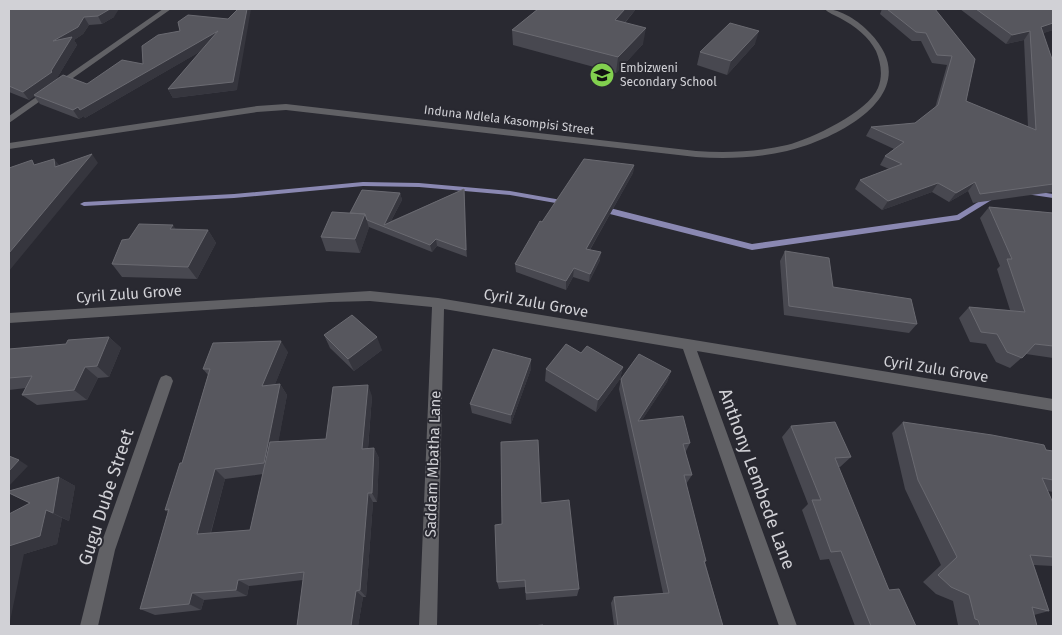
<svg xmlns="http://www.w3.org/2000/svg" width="1062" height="635" viewBox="0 0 1062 635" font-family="'Fira Sans',sans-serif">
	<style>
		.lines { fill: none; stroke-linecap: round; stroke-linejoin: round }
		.stream { fill: #8a88b2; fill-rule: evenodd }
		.minor { fill: #616165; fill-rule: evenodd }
		.wall { fill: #484850; fill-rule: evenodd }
		.shaded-wall { fill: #36363e }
		.building { fill: #57575e; stroke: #6a6a71 }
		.labels { text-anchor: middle; stroke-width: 4; stroke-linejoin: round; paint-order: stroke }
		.far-poi-label { font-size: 12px; fill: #d1d1d6; stroke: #292931; text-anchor: start }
		.far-street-label { font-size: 12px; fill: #d1d1d6; stroke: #292931 }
		.street-label { font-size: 15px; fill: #d1d1d6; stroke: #292931 }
		.near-street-label { font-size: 18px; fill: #d1d1d6; stroke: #292931 }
	</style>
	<rect width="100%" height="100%" fill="#292931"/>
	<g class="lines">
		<path class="stream" d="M 363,182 L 419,183 L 510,191 L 567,201 L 571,203 L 567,205 L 510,195 L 419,187 L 363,186 L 234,198 L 84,206 L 80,204 L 84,202 L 234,194 Z
			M 1026,190 L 1053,194 L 1053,198 L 1026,194 Z
			M 991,194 L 997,194 L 998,196 L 959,220 L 752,250 L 602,212 L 598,209 L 602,206 L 752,244 L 957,215 Z"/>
		<path class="minor" d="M 163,9 L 171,9 L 9,123 L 9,116 Z
			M 825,9 C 841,9 859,21 870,33 C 928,93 838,139 787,151 C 757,158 726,159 696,157 L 286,110 L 257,112 L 9,149 L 9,143 L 257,106 L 286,104 L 696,151 C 726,153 757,152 787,145 C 811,139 868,112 878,88 C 883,76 881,63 876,51 C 869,37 855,26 840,18 C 835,15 828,13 825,9 Z
			M 370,291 L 438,298 L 1053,399 L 1053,411 L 697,351 L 797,626 L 779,626 L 683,349 L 444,309 L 437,626 L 419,626 L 432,307 L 370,301 L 330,302 L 9,323 L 9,313 Z
			M 166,375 L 171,377 L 173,381 L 115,550 L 98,626 L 80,626 L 99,550 L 159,381 L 161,377 Z"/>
	</g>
	<path class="wall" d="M 9,9 L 114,17 L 102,24 L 89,25 L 83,34 L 74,40 L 77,45 L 57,78 L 57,79 L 87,84 L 143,64 L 180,31 L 178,22 L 237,90 L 173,98 L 168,89 L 201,51 L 85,118 L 84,116 L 79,119 L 40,104 L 34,96 L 29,100 L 9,92 Z
		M 538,9 L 636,9 L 625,23 L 643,44 L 616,73 L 513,45 L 512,30 Z
		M 882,9 L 935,9 L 975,59 L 966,101 L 1028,127 L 1024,40 L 1006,44 L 960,9 L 1053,9 L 1053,30 L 1043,33 L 1053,62 L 1053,192 L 973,203 L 968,191 L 949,202 L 932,192 L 882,210 L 855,189 L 860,180 L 889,169 L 880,165 L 885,156 L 894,149 L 866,136 L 871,127 L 915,123 L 935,108 L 947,65 L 932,63 L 921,41 L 912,41 L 880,14 Z
		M 755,44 L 727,75 L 697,65 L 700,52 Z
		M 634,165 L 633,173 L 590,250 L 600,260 L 589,282 L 573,277 L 566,290 L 516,272 L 515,264 L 542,222 Z
		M 464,189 L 467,257 L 437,246 L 432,252 L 369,227 L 360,253 L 326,251 L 321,237 L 350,213 L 400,193 L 402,200 L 391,221 Z
		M 989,207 L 1053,213 L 1053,358 L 1026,354 L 1010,368 L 996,362 L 986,344 L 970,342 L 959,318 L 969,307 L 1010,310 L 997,269 L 1000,266 L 980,218 Z
		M 176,229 L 208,230 L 216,243 L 197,279 L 122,277 L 112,264 L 129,239 Z
		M 785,251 L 833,287 L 917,324 L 909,333 L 784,315 L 780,261 Z
		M 324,335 L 382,350 L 354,371 L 330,348 Z
		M 109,337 L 121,348 L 109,377 L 98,378 L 87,400 L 37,405 L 22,395 L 26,388 L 9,390 L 9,349 L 66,344 Z
		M 288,352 L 275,384 L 280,384 L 287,395 L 278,442 L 326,439 L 372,396 L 368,449 L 374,448 L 379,458 L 377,502 L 373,502 L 366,597 L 363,597 L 358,626 L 297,626 L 303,580 L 249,586 L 247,596 L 204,600 L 201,610 L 155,615 L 140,609 L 168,512 L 165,510 L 182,463 L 208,375 L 203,369 ZM 263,474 L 250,530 L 211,533 L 225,479 Z
		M 581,353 L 623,367 L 620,379 L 596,412 L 545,381 L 546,369 Z
		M 531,369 L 511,424 L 472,413 L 470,404 Z
		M 671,371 L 667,382 L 642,420 L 690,443 L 685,453 L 692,475 L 686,484 L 706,561 L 705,562 L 723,626 L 614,626 L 611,603 L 614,597 L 663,593 L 619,389 L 621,379 Z
		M 903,422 L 1053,451 L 1053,492 L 1048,491 L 1053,503 L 1053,566 L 1034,565 L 1049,611 L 1034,615 L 1037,626 L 961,626 L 958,625 L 953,601 L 936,594 L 923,582 L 941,565 L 905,489 L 892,433 Z
		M 791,426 L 851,457 L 840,467 L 838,467 L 889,590 L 916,626 L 855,626 L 829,559 L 820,560 L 802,510 L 808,504 L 782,437 Z
		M 59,477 L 75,486 L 69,521 L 62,518 L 57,544 L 24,554 L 29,503 L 9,493 Z
		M 541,503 L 579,589 L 577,596 L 526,600 L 525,587 L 499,589 L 497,582 L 502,524 Z"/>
	<path class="shaded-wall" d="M 110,9 L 119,9 L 114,17 L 102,24 L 98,16 Z
		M 247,9 L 251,9 L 237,90 L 173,98 L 168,89 Z
		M 625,9 L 636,9 L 613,36 L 615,20 Z
		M 84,17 L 89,25 L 83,34 L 74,40 L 77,45 L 57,78 L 58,80 L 29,100 L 23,92 L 51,71 L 53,41 Z
		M 1053,23 L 1053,30 L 1035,36 L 1041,27 Z
		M 646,28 L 643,44 L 616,73 L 618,57 Z
		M 218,31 L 222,39 L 85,118 L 84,116 L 79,119 L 73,110 Z
		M 759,31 L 755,44 L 727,75 L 731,61 Z
		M 1030,31 L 1024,40 L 1006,44 L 1012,35 Z
		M 92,154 L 98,163 L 9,271 L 9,253 Z
		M 54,159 L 61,167 L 55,167 Z
		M 634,165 L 633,173 L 585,258 L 586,249 Z
		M 975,182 L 968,191 L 949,202 L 956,193 Z
		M 938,183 L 932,192 L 882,210 L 888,201 Z
		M 464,189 L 465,196 L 467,257 L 466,250 Z
		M 400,193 L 402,200 L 387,228 L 384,225 Z
		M 365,214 L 369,228 L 360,253 L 355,239 Z
		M 173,225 L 181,237 L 170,229 Z
		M 208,230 L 216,243 L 197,279 L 188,267 Z
		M 436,239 L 437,246 L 432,252 L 430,245 Z
		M 601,252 L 600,260 L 589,282 L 590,274 Z
		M 574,268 L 573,277 L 566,290 L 566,281 Z
		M 109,337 L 121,348 L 109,377 L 97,366 Z
		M 377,337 L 382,350 L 354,371 L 348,359 Z
		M 281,341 L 288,352 L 270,397 L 262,386 Z
		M 531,359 L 531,369 L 511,424 L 511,415 Z
		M 85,367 L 98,378 L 87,400 L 74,390 Z
		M 623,367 L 620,379 L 596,412 L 598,400 Z
		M 671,371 L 667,382 L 635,431 L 638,421 Z
		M 280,384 L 287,395 L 273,472 L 264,463 Z
		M 368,385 L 372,396 L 367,459 L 362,449 Z
		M 374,448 L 379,458 L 377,502 L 372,493 Z
		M 19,460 L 28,466 L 9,486 L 9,471 Z
		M 215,469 L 225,479 L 208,542 L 197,534 Z
		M 59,477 L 75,486 L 69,521 L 53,513 Z
		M 368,493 L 373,502 L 366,597 L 360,590 Z
		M 46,510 L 62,518 L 57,544 L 24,554 L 9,626 L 9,546 Z
		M 238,580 L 249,586 L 247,596 L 236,590 Z
		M 356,591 L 363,597 L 358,626 L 351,626 Z
		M 192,593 L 204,600 L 201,610 L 189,604 Z"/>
	<path class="building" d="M 9,9 L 110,9 L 98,16 L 84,17 L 78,27 L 53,41 L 72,37 L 51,71 L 52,72 L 23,92 L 9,86 Z
		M 238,9 L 247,9 L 233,82 L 168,89 L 218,31 L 80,110 L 78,107 L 73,110 L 34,95 L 63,75 L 87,84 L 122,60 L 143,64 L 142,46 L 158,35 L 180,31 L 178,22 L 188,15 L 228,19 Z
		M 538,9 L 625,9 L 615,20 L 646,28 L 618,57 L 512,30 Z
		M 887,9 L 935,9 L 975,59 L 966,101 L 1036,130 L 1030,31 L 1012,35 L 976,9 L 1053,9 L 1053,23 L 1041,27 L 1053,62 L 1053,184 L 980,194 L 975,182 L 956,193 L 938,183 L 888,201 L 860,180 L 902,164 L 885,156 L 904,142 L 871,127 L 915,123 L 938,105 L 952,56 L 937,55 L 926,33 L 916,32 Z
		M 730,23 L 759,31 L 731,61 L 700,52 Z
		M 92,154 L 9,253 L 9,168 L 32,160 L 34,165 L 54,159 L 55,167 Z
		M 584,159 L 634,165 L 586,249 L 601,252 L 590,274 L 574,268 L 566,281 L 515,264 L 540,221 L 542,222 Z
		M 464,189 L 466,250 L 436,239 L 430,245 L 367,220 L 365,214 L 350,213 L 362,190 L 400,193 L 384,225 Z
		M 989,207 L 1053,213 L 1053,346 L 1035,344 L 1022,358 L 1007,352 L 997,334 L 981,332 L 969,307 L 1025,312 L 1007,259 L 1012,259 Z
		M 332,212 L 365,214 L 355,239 L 321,237 Z
		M 139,224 L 173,225 L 170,229 L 208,230 L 188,267 L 112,264 L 122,240 L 129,239 Z
		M 785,251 L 829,258 L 833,287 L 911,299 L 917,324 L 789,306 Z
		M 352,315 L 377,337 L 348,359 L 324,335 Z
		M 109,337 L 97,366 L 85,367 L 74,390 L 22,395 L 32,376 L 9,378 L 9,349 L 66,344 L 68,340 Z
		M 281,341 L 262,386 L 280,384 L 264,463 L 215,469 L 197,534 L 250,530 L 270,442 L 326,439 L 333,387 L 368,385 L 362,449 L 374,448 L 372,493 L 368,493 L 360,590 L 356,591 L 351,626 L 297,626 L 304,572 L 238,580 L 236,590 L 192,593 L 189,604 L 140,609 L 169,509 L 165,510 L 180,463 L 182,463 L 210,369 L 203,369 L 213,343 Z
		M 566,344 L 581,353 L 587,346 L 623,367 L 598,400 L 546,369 Z
		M 493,349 L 531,359 L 511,415 L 470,404 Z
		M 639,354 L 671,371 L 638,421 L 683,416 L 690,443 L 683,444 L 692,475 L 684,475 L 706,561 L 704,561 L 723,626 L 618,626 L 614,597 L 669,593 L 621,379 Z
		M 835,422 L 851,457 L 835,458 L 889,590 L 899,589 L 916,626 L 871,626 L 841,551 L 831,552 L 812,500 L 821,500 L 791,426 Z
		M 903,422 L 992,435 L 1044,445 L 1046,450 L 1053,451 L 1053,480 L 1042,478 L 1053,503 L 1053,557 L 1030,555 L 1049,611 L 1032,607 L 1037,626 L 980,626 L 978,620 L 975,619 L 969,595 L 951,587 L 938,575 L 957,557 L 918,480 Z
		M 538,440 L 541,503 L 569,500 L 579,589 L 526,593 L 525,580 L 497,582 L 495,525 L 502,524 L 501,442 Z
		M 9,456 L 19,460 L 9,471 Z
		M 59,477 L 53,513 L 46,510 L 40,536 L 9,546 L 9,514 L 30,503 L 9,493 L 9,491 Z
		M 543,625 L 543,626 L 532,626 Z"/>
	<defs>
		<symbol id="school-disc" viewBox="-11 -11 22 22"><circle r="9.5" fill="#82d04f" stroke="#292931"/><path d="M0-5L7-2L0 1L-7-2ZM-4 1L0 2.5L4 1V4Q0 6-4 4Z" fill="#111"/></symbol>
	</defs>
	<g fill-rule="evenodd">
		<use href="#school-disc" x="588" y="61" width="28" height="28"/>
	</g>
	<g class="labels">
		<g class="far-poi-label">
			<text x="620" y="72">Embizweni<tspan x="620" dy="14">Secondary School</tspan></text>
		</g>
		<g class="far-street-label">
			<text transform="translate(509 120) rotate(7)" y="4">Induna Ndlela Kasompisi Street</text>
		</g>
		<g class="street-label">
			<text transform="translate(129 294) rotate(-4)" y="5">Cyril Zulu Grove</text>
			<text transform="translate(536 303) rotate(10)" y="5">Cyril Zulu Grove</text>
			<text transform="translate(936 369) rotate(9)" y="5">Cyril Zulu Grove</text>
			<text transform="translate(433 464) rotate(-88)" y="5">Saddam Mbatha Lane</text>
		</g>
		<g class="near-street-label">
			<text transform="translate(757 479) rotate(70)" y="6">Anthony Lembede Lane</text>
			<text transform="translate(106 497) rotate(-72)" y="6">Gugu Dube Street</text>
		</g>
	</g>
	<rect width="1062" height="635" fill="none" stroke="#d1d1d6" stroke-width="20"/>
</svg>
